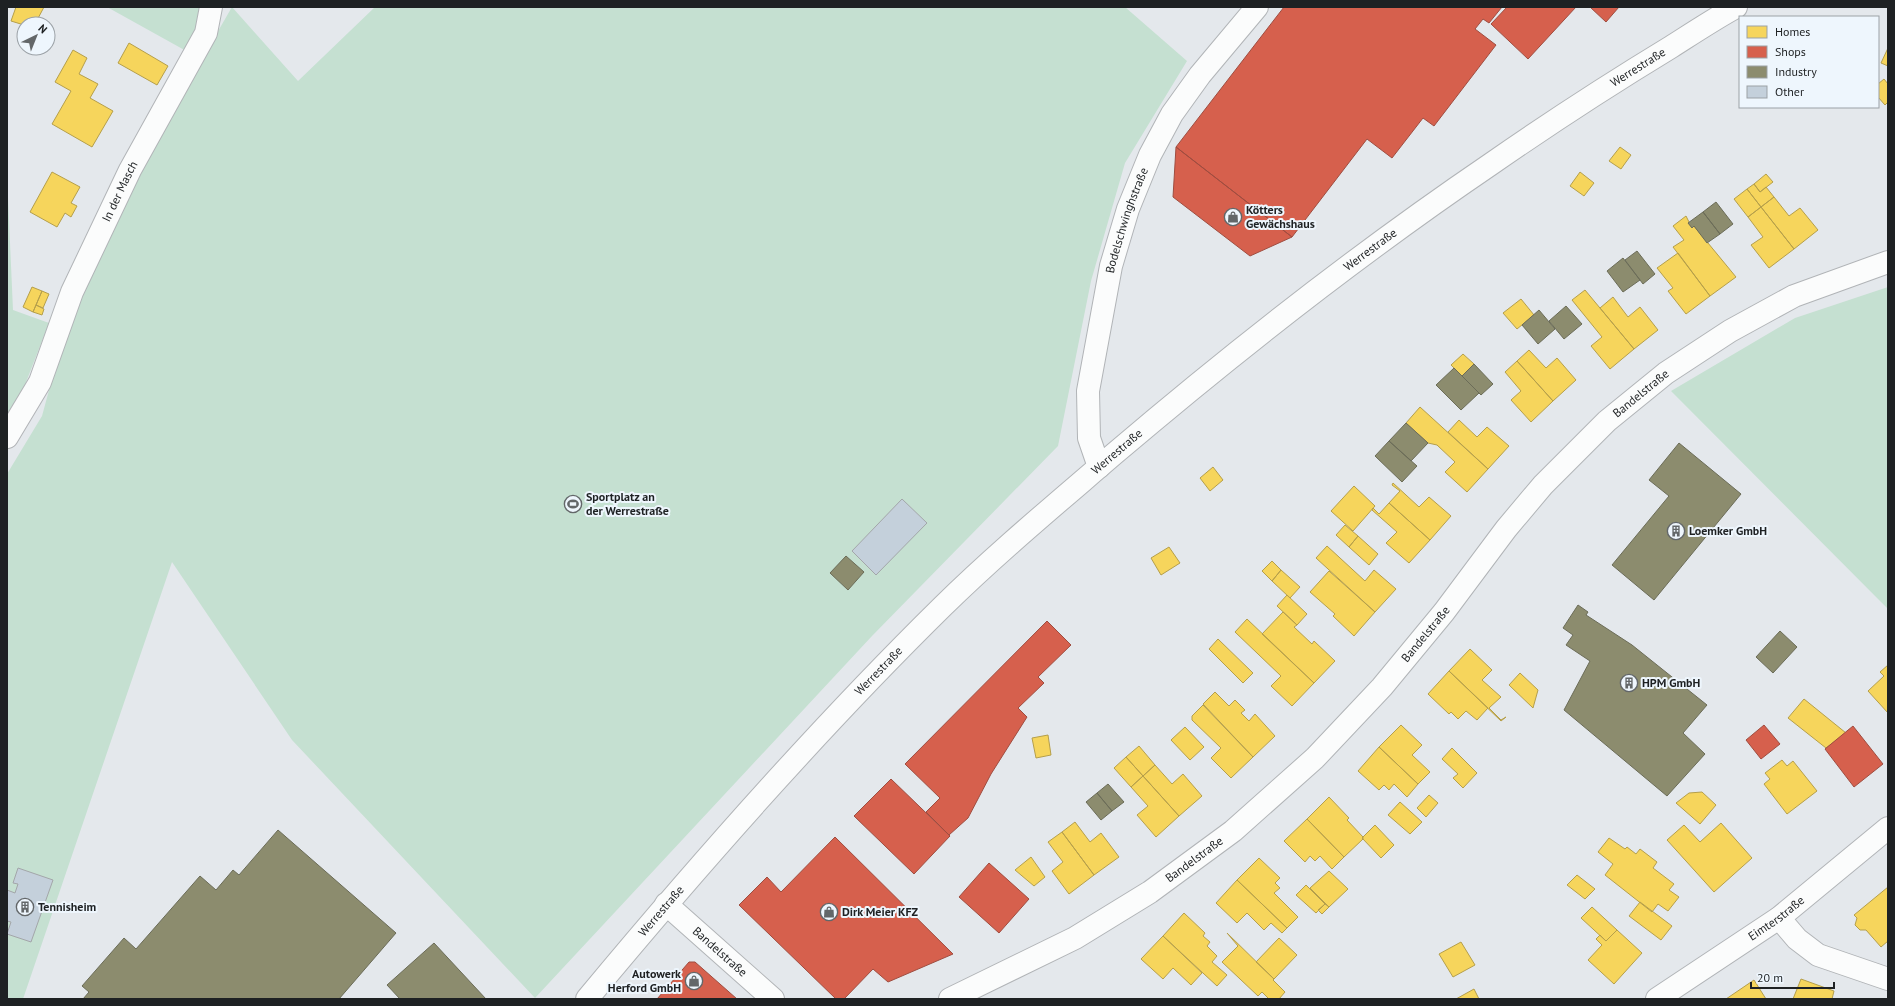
<svg xmlns="http://www.w3.org/2000/svg" width="1895" height="1006" viewBox="0 0 1895 1006" font-family="'PT Sans',sans-serif">
	<style>
		.green { fill: #c5e0d1 }
		.homes { fill: #f6d55c; stroke: #b59f4b }
		.shops { fill: #d6604d; stroke: #9f4d40 }
		.industry { fill: #8c8c6e; stroke: #6b6c58 }
		.building { fill: #c4d0db; stroke: #a3a6a9 }
		.lines { fill: none; stroke-linecap: round; stroke-linejoin: round }
		.minor-casing { stroke: #b1b4b7; stroke-width: 24 }
		.secondary-casing { stroke: #b1b4b7; stroke-width: 24 }
		.minor { stroke: #fbfcfc; stroke-width: 22 }
		.secondary { stroke: #fbfcfc; stroke-width: 22 }
		.labels { text-anchor: middle; stroke-width: 4; stroke-linejoin: round; paint-order: stroke }
		.street-label { font-size: 12px; fill: #1e2123; stroke: #eef6fd }
		.poi-label { font-size: 12px; font-weight: bold; fill: #1e2123; stroke: #eef6fd; text-anchor: start }
	</style>
	<rect width="100%" height="100%" fill="#e4e8ec"/>
	<path class="green" d="M 107,7 L 206,7 L 188,52 Z
		M 232,7 L 298,81 L 375,7 L 1125,7 L 1187,61 L 1125,163 L 1091,281 L 1058,446 L 872,636 L 535,998 L 292,740 L 172,562 L 23,999 L 7,999 L 7,474 L 42,416 L 67,324 L 133,178 Z
		M 7,175 L 13,310 L 49,323 L 14,413 L 7,426 Z
		M 1888,287 L 1888,609 L 1671,391 L 1795,318 Z"/>
	<path class="homes" d="M 16,7 L 44,7 L 35,24 L 24,25 L 11,21 Z
		M 129,43 L 168,66 L 157,85 L 118,63 Z
		M 1888,48 L 1888,66 L 1881,63 Z
		M 73,50 L 87,58 L 79,74 L 98,84 L 90,98 L 113,111 L 92,147 L 52,124 L 71,91 L 55,82 Z
		M 1884,79 L 1888,84 L 1888,102 L 1885,105 L 1878,97 L 1878,84 Z
		M 1620,147 L 1631,155 L 1621,169 L 1609,161 Z
		M 52,172 L 80,187 L 71,203 L 77,206 L 71,217 L 65,213 L 57,227 L 30,212 Z
		M 1580,172 L 1594,183 L 1584,196 L 1570,186 Z
		M 1766,174 L 1773,182 L 1760,192 L 1754,184 Z
		M 1754,184 L 1760,192 L 1766,187 L 1774,197 L 1761,207 L 1747,189 Z
		M 1747,189 L 1761,207 L 1748,217 L 1734,199 Z
		M 1774,197 L 1789,216 L 1800,208 L 1818,230 L 1794,249 L 1761,207 Z
		M 1761,207 L 1794,249 L 1769,268 L 1751,245 L 1763,237 L 1748,217 Z
		M 1686,216 L 1692,228 L 1694,226 L 1736,277 L 1710,296 L 1673,247 L 1684,240 L 1673,226 Z
		M 1678,253 L 1710,296 L 1686,314 L 1668,291 L 1673,288 L 1657,268 Z
		M 32,287 L 42,291 L 33,312 L 23,307 Z
		M 1585,290 L 1634,349 L 1610,369 L 1591,346 L 1602,337 L 1572,300 Z
		M 42,291 L 49,294 L 43,308 L 36,305 Z
		M 1613,297 L 1628,317 L 1640,307 L 1658,330 L 1634,349 L 1600,308 Z
		M 1521,299 L 1534,315 L 1517,329 L 1503,313 Z
		M 36,305 L 44,309 L 42,315 L 33,312 Z
		M 1529,350 L 1546,368 L 1557,358 L 1576,380 L 1553,401 L 1517,361 Z
		M 1463,354 L 1474,364 L 1462,376 L 1451,365 Z
		M 1517,361 L 1553,401 L 1531,422 L 1511,400 L 1521,391 L 1505,372 Z
		M 1420,407 L 1488,469 L 1467,492 L 1445,472 L 1455,462 L 1437,445 L 1428,443 L 1406,423 Z
		M 1459,420 L 1477,437 L 1487,427 L 1509,446 L 1488,469 L 1448,432 Z
		M 1213,467 L 1223,480 L 1210,491 L 1200,478 Z
		M 1393,483 L 1419,507 L 1429,497 L 1451,516 L 1430,540 L 1389,503 L 1400,491 L 1392,485 Z
		M 1354,486 L 1375,506 L 1353,531 L 1331,511 Z
		M 1389,503 L 1430,540 L 1409,563 L 1386,543 L 1397,532 L 1372,510 L 1373,508 L 1379,514 Z
		M 1345,525 L 1358,536 L 1349,547 L 1336,535 Z
		M 1358,536 L 1378,554 L 1369,565 L 1349,547 Z
		M 1327,546 L 1365,581 L 1374,570 L 1396,589 L 1375,612 L 1316,558 Z
		M 1169,547 L 1180,563 L 1161,575 L 1151,558 Z
		M 1272,561 L 1281,570 L 1272,581 L 1262,571 Z
		M 1281,570 L 1300,587 L 1290,598 L 1272,581 Z
		M 1329,571 L 1375,612 L 1354,636 L 1333,616 L 1335,614 L 1310,592 Z
		M 1287,595 L 1307,614 L 1297,625 L 1277,606 Z
		M 1283,612 L 1297,625 L 1294,627 L 1312,644 L 1314,641 L 1335,661 L 1314,683 L 1262,634 Z
		M 1247,619 L 1314,683 L 1292,706 L 1271,686 L 1281,676 L 1235,632 Z
		M 1218,639 L 1253,673 L 1243,683 L 1209,649 Z
		M 1470,649 L 1492,670 L 1482,680 L 1501,697 L 1489,708 L 1501,720 L 1506,717 L 1501,721 L 1449,671 Z
		M 1888,665 L 1888,713 L 1868,691 L 1884,676 L 1880,672 Z
		M 1449,671 L 1488,708 L 1477,720 L 1466,711 L 1458,719 L 1451,712 L 1449,714 L 1428,694 Z
		M 1520,673 L 1538,690 L 1533,708 L 1509,685 Z
		M 1215,692 L 1229,706 L 1235,700 L 1245,710 L 1241,713 L 1249,721 L 1255,714 L 1275,736 L 1253,757 L 1203,704 Z
		M 1804,699 L 1846,733 L 1826,748 L 1788,718 Z
		M 1203,705 L 1253,757 L 1231,778 L 1211,758 L 1221,748 L 1192,720 L 1192,716 Z
		M 1401,725 L 1422,745 L 1412,755 L 1430,772 L 1418,784 L 1379,747 Z
		M 1185,727 L 1204,747 L 1190,760 L 1171,740 Z
		M 1048,735 L 1051,755 L 1036,758 L 1032,738 Z
		M 1139,746 L 1155,765 L 1143,776 L 1126,757 Z
		M 1379,747 L 1418,784 L 1407,797 L 1394,784 L 1389,790 L 1384,785 L 1379,790 L 1358,771 Z
		M 1452,748 L 1477,773 L 1463,788 L 1453,778 L 1458,774 L 1442,759 Z
		M 1126,757 L 1143,776 L 1131,787 L 1114,768 Z
		M 1782,760 L 1787,766 L 1793,761 L 1817,791 L 1787,814 L 1764,784 L 1770,779 L 1765,773 Z
		M 1155,765 L 1172,784 L 1183,774 L 1202,796 L 1179,816 L 1143,776 Z
		M 1143,776 L 1179,816 L 1156,837 L 1137,815 L 1148,806 L 1131,787 Z
		M 1702,792 L 1716,805 L 1700,824 L 1676,803 L 1689,793 Z
		M 1429,795 L 1438,803 L 1426,817 L 1417,808 Z
		M 1329,797 L 1349,818 L 1347,820 L 1363,837 L 1363,839 L 1344,857 L 1307,819 Z
		M 1400,802 L 1422,822 L 1410,834 L 1388,815 Z
		M 1307,819 L 1344,857 L 1332,869 L 1320,856 L 1315,861 L 1310,856 L 1305,862 L 1284,841 Z
		M 1075,822 L 1090,842 L 1101,833 L 1119,857 L 1094,875 L 1062,832 Z
		M 1721,823 L 1752,858 L 1714,892 L 1667,840 L 1684,825 L 1700,842 Z
		M 1375,825 L 1394,845 L 1381,858 L 1362,838 Z
		M 1062,832 L 1094,875 L 1069,894 L 1052,871 L 1063,862 L 1048,842 Z
		M 1609,838 L 1625,849 L 1627,847 L 1636,854 L 1640,849 L 1657,862 L 1653,868 L 1674,884 L 1669,890 L 1679,897 L 1668,911 L 1658,904 L 1652,912 L 1605,875 L 1613,864 L 1598,852 Z
		M 1031,857 L 1045,877 L 1034,886 L 1015,870 Z
		M 1259,858 L 1280,878 L 1275,883 L 1280,888 L 1274,893 L 1298,917 L 1287,928 L 1237,880 Z
		M 1329,871 L 1348,889 L 1329,907 L 1310,888 Z
		M 1577,875 L 1595,889 L 1585,899 L 1567,885 Z
		M 1237,880 L 1287,928 L 1282,933 L 1271,923 L 1264,930 L 1247,913 L 1237,923 L 1216,903 Z
		M 1306,885 L 1325,904 L 1316,913 L 1296,895 Z
		M 1888,887 L 1888,941 L 1881,947 L 1866,930 L 1860,930 L 1855,925 L 1857,918 L 1854,915 Z
		M 1640,902 L 1672,926 L 1661,940 L 1629,916 Z
		M 1325,904 L 1329,907 L 1322,914 L 1318,910 Z
		M 1592,907 L 1617,930 L 1606,941 L 1581,918 Z
		M 1184,913 L 1205,933 L 1203,936 L 1210,942 L 1207,946 L 1217,956 L 1212,962 L 1227,975 L 1217,986 L 1163,936 Z
		M 1617,930 L 1642,953 L 1614,984 L 1588,960 L 1602,945 L 1596,939 L 1600,935 L 1606,941 Z
		M 1227,933 L 1274,979 L 1273,980 L 1285,992 L 1279,999 L 1269,999 L 1262,992 L 1258,996 L 1222,962 L 1238,946 Z
		M 1163,936 L 1202,973 L 1191,985 L 1173,968 L 1163,979 L 1141,959 Z
		M 1279,938 L 1297,955 L 1274,979 L 1256,962 Z
		M 1461,942 L 1475,965 L 1453,977 L 1439,954 Z
		M 1801,979 L 1834,991 L 1832,999 L 1793,999 Z
		M 1754,980 L 1766,999 L 1726,999 Z
		M 1474,989 L 1479,999 L 1456,999 Z"/>
	<path class="shops" d="M 1284,7 L 1502,7 L 1489,23 L 1483,19 L 1475,29 L 1496,45 L 1434,126 L 1423,118 L 1392,158 L 1367,139 L 1292,237 L 1176,147 Z
		M 1507,7 L 1576,7 L 1528,59 L 1491,24 Z
		M 1590,7 L 1619,7 L 1606,22 Z
		M 1176,147 L 1292,237 L 1250,256 L 1173,197 Z
		M 1047,621 L 1071,645 L 1038,677 L 1044,683 L 1018,708 L 1027,717 L 991,774 L 968,818 L 949,835 L 926,812 L 940,798 L 905,764 Z
		M 1764,725 L 1780,744 L 1761,759 L 1746,740 Z
		M 1853,726 L 1883,764 L 1854,787 L 1825,749 Z
		M 891,779 L 950,836 L 914,874 L 854,816 Z
		M 835,837 L 953,954 L 888,982 L 873,969 L 844,999 L 836,999 L 739,905 L 767,877 L 781,892 Z
		M 989,863 L 1029,899 L 999,933 L 959,897 Z
		M 689,962 L 695,962 L 737,999 L 657,999 Z"/>
	<path class="industry" d="M 1716,202 L 1733,224 L 1720,234 L 1703,212 Z
		M 1703,212 L 1720,234 L 1707,243 L 1694,226 L 1692,228 L 1688,223 Z
		M 1637,251 L 1655,274 L 1643,284 L 1625,260 Z
		M 1623,258 L 1640,280 L 1623,292 L 1607,271 Z
		M 1566,306 L 1582,324 L 1564,339 L 1549,321 Z
		M 1539,310 L 1555,329 L 1538,344 L 1522,325 Z
		M 1474,364 L 1493,384 L 1481,395 L 1462,376 Z
		M 1454,368 L 1479,393 L 1461,410 L 1436,385 Z
		M 1406,423 L 1428,443 L 1411,461 L 1389,441 Z
		M 1389,441 L 1417,466 L 1402,482 L 1375,456 Z
		M 1679,443 L 1741,494 L 1654,600 L 1612,565 L 1669,496 L 1649,480 Z
		M 846,556 L 864,572 L 848,590 L 830,573 Z
		M 1578,605 L 1588,612 L 1586,615 L 1632,645 L 1707,705 L 1683,733 L 1705,754 L 1667,796 L 1564,710 L 1590,661 L 1566,645 L 1573,635 L 1563,628 Z
		M 1780,631 L 1797,647 L 1773,673 L 1756,657 Z
		M 1108,784 L 1124,802 L 1112,811 L 1097,793 Z
		M 1097,793 L 1112,811 L 1101,820 L 1086,802 Z
		M 278,830 L 396,933 L 339,999 L 83,999 L 89,992 L 82,986 L 124,938 L 136,949 L 200,876 L 216,890 L 233,870 L 239,875 Z
		M 434,943 L 486,999 L 400,999 L 387,985 Z"/>
	<path class="building" d="M 902,499 L 927,523 L 876,575 L 852,551 Z
		M 18,868 L 53,880 L 31,942 L 7,934 L 11,922 L 7,921 L 7,890 L 15,893 L 18,884 L 13,883 Z"/>
	<g class="lines">
		<defs>
			<g id="minor">
				<path id="s1" d="M 7,437 L 40,382 L 72,292 L 130,170 L 206,33 L 211,7"/>
				<path id="s2" d="M 1099,467 L 1089,438 L 1088,391 L 1111,266 L 1128,209 L 1150,155 L 1172,114 L 1200,75 L 1257,7"/>
				<path id="s3" d="M 666,904 L 773,999"/>
				<path d="M 1779,918 L 1797,939 L 1818,955 L 1888,979"/>
				<path id="s4" d="M 950,999 L 1075,938 L 1150,892 L 1233,831 L 1315,758 L 1382,687 L 1444,612 L 1506,529 L 1543,485 L 1607,421 L 1666,373 L 1730,331 L 1794,296 L 1888,262"/>
				<path id="s5" d="M 1657,999 L 1779,918 L 1888,828"/>
			</g>
			<g id="secondary">
				<path id="s6" d="M 587,999 C 700,863 816,731 942,607 C 997,553 1056,504 1114,454 C 1235,351 1360,253 1491,164 C 1550,123 1610,84 1671,47 C 1693,33 1714,19 1736,7"/>
			</g>
		</defs>
		<use href="#minor" class="minor-casing"/>
		<use href="#secondary" class="secondary-casing"/>
		<use href="#minor" class="minor"/>
		<use href="#secondary" class="secondary"/>
	</g>
	<defs>
		<symbol id="shop-ring" viewBox="-11 -11 22 22"><circle r="9.5" fill="#eef6fd" stroke="#636769" stroke-width="1.5"/><path d="M-5-2.5h2.3a2.7 3.5 0 0 1 5.4 0H5L5.5 6h-11ZM-1.5-2.5h3a1.5 2.3 0 0 0-3 0Z" fill="#636769"/></symbol>
		<symbol id="stadium-ring" viewBox="-11 -11 22 22"><circle r="9.5" fill="#eef6fd" stroke="#636769" stroke-width="1.5"/><path d="M0-5a6.5 5 0 1 0 0 10a6.5 5 0 1 0 0-10ZM-3.5-1.8h7v3.6h-7Z" fill="#636769"/></symbol>
		<symbol id="building-ring" viewBox="-11 -11 22 22"><circle r="9.5" fill="#eef6fd" stroke="#636769" stroke-width="1.5"/><path d="M-4-6H4V6H1V3H-1V6H-4ZM-2.5-4.3h1.7v1.8h-1.7ZM.8-4.3h1.7v1.8H.8ZM-2.5-1h1.7V.8h-1.7ZM.8-1h1.7V.8H.8Z" fill="#636769"/></symbol>
	</defs>
	<g fill-rule="evenodd">
		<use href="#shop-ring" x="1223" y="207" width="20" height="20"/>
		<use href="#stadium-ring" x="563" y="494" width="20" height="20"/>
		<use href="#building-ring" x="1666" y="521" width="20" height="20"/>
		<use href="#building-ring" x="1619" y="673" width="20" height="20"/>
		<use href="#building-ring" x="15" y="897" width="20" height="20"/>
		<use href="#shop-ring" x="819" y="902" width="20" height="20"/>
		<use href="#shop-ring" x="684" y="971" width="20" height="20"/>
	</g>
	<g class="labels">
		<g class="street-label">
			<text dy="4" stroke="none"><textPath href="#s6" startOffset="1411">Werrestraße</textPath></text>
			<text dy="4" stroke="none"><textPath href="#s1" startOffset="271">In der Masch</textPath></text>
			<text dy="4" stroke="none"><textPath href="#s2" startOffset="253">Bodelschwinghstraße</textPath></text>
			<text dy="4" stroke="none"><textPath href="#s6" startOffset="1087">Werrestraße</textPath></text>
			<text dy="4" stroke="none"><textPath href="#s4" startOffset="930">Bandelstraße</textPath></text>
			<text dy="4" stroke="none"><textPath href="#s6" startOffset="763">Werrestraße</textPath></text>
			<text dy="4" stroke="none"><textPath href="#s4" startOffset="606">Bandelstraße</textPath></text>
			<text dy="4" stroke="none"><textPath href="#s6" startOffset="439">Werrestraße</textPath></text>
			<text dy="4" stroke="none"><textPath href="#s4" startOffset="282">Bandelstraße</textPath></text>
			<text dy="4" stroke="none"><textPath href="#s6" startOffset="115">Werrestraße</textPath></text>
			<text dy="4" stroke="none"><textPath href="#s5" startOffset="144">Eimterstraße</textPath></text>
			<text dy="4" stroke="none"><textPath href="#s3" startOffset="72">Bandelstraße</textPath></text>
		</g>
		<g class="poi-label">
			<text x="1246" y="214">Kötters<tspan x="1246" dy="14">Gewächshaus</tspan></text>
			<text x="586" y="501">Sportplatz an<tspan x="586" dy="14">der Werrestraße</tspan></text>
			<text x="1689" y="535">Loemker GmbH</text>
			<text x="1642" y="687">HPM GmbH</text>
			<text x="38" y="911">Tennisheim</text>
			<text x="842" y="916">Dirk Meier KFZ</text>
			<text x="681" y="978" text-anchor="end">Autowerk<tspan x="681" dy="14">Herford GmbH</tspan></text>
		</g>
	</g>
	<rect width="1895" height="1006" fill="none" stroke="#1e2123" stroke-width="16"/>
	<rect x="1739" y="16" width="140" height="92" fill="#eef6fd" stroke="#9ba1a6"/>
	<rect x="1747" y="26" width="20" height="12" fill="#f6d55c" stroke="#9ba1a6"/>
	<text x="1775" y="36" font-size="12" fill="#1e2123">Homes</text>
	<rect x="1747" y="46" width="20" height="12" fill="#d6604d" stroke="#9ba1a6"/>
	<text x="1775" y="56" font-size="12" fill="#1e2123">Shops</text>
	<rect x="1747" y="66" width="20" height="12" fill="#8c8c6e" stroke="#9ba1a6"/>
	<text x="1775" y="76" font-size="12" fill="#1e2123">Industry</text>
	<rect x="1747" y="86" width="20" height="12" fill="#c4d0db" stroke="#9ba1a6"/>
	<text x="1775" y="96" font-size="12" fill="#1e2123">Other</text>
	<g transform="translate(36 36) rotate(43)"><circle r="19" fill="#eef6fd" stroke="#9ba1a6"/>
	<path d="M0-3L7 15L0 10L-7 15Z" fill="#636769"/>
	<text y="-6" font-size="11" font-weight="bold" text-anchor="middle" fill="#1e2123">N</text>
	</g>
	<path d="M1751 982v6h83v-6" fill="none" stroke="#1e2123" stroke-width="2"/>
	<text x="1757" y="982" font-size="12" fill="#1e2123" stroke="#eef6fd" stroke-width="3" paint-order="stroke">20 m</text>
</svg>
